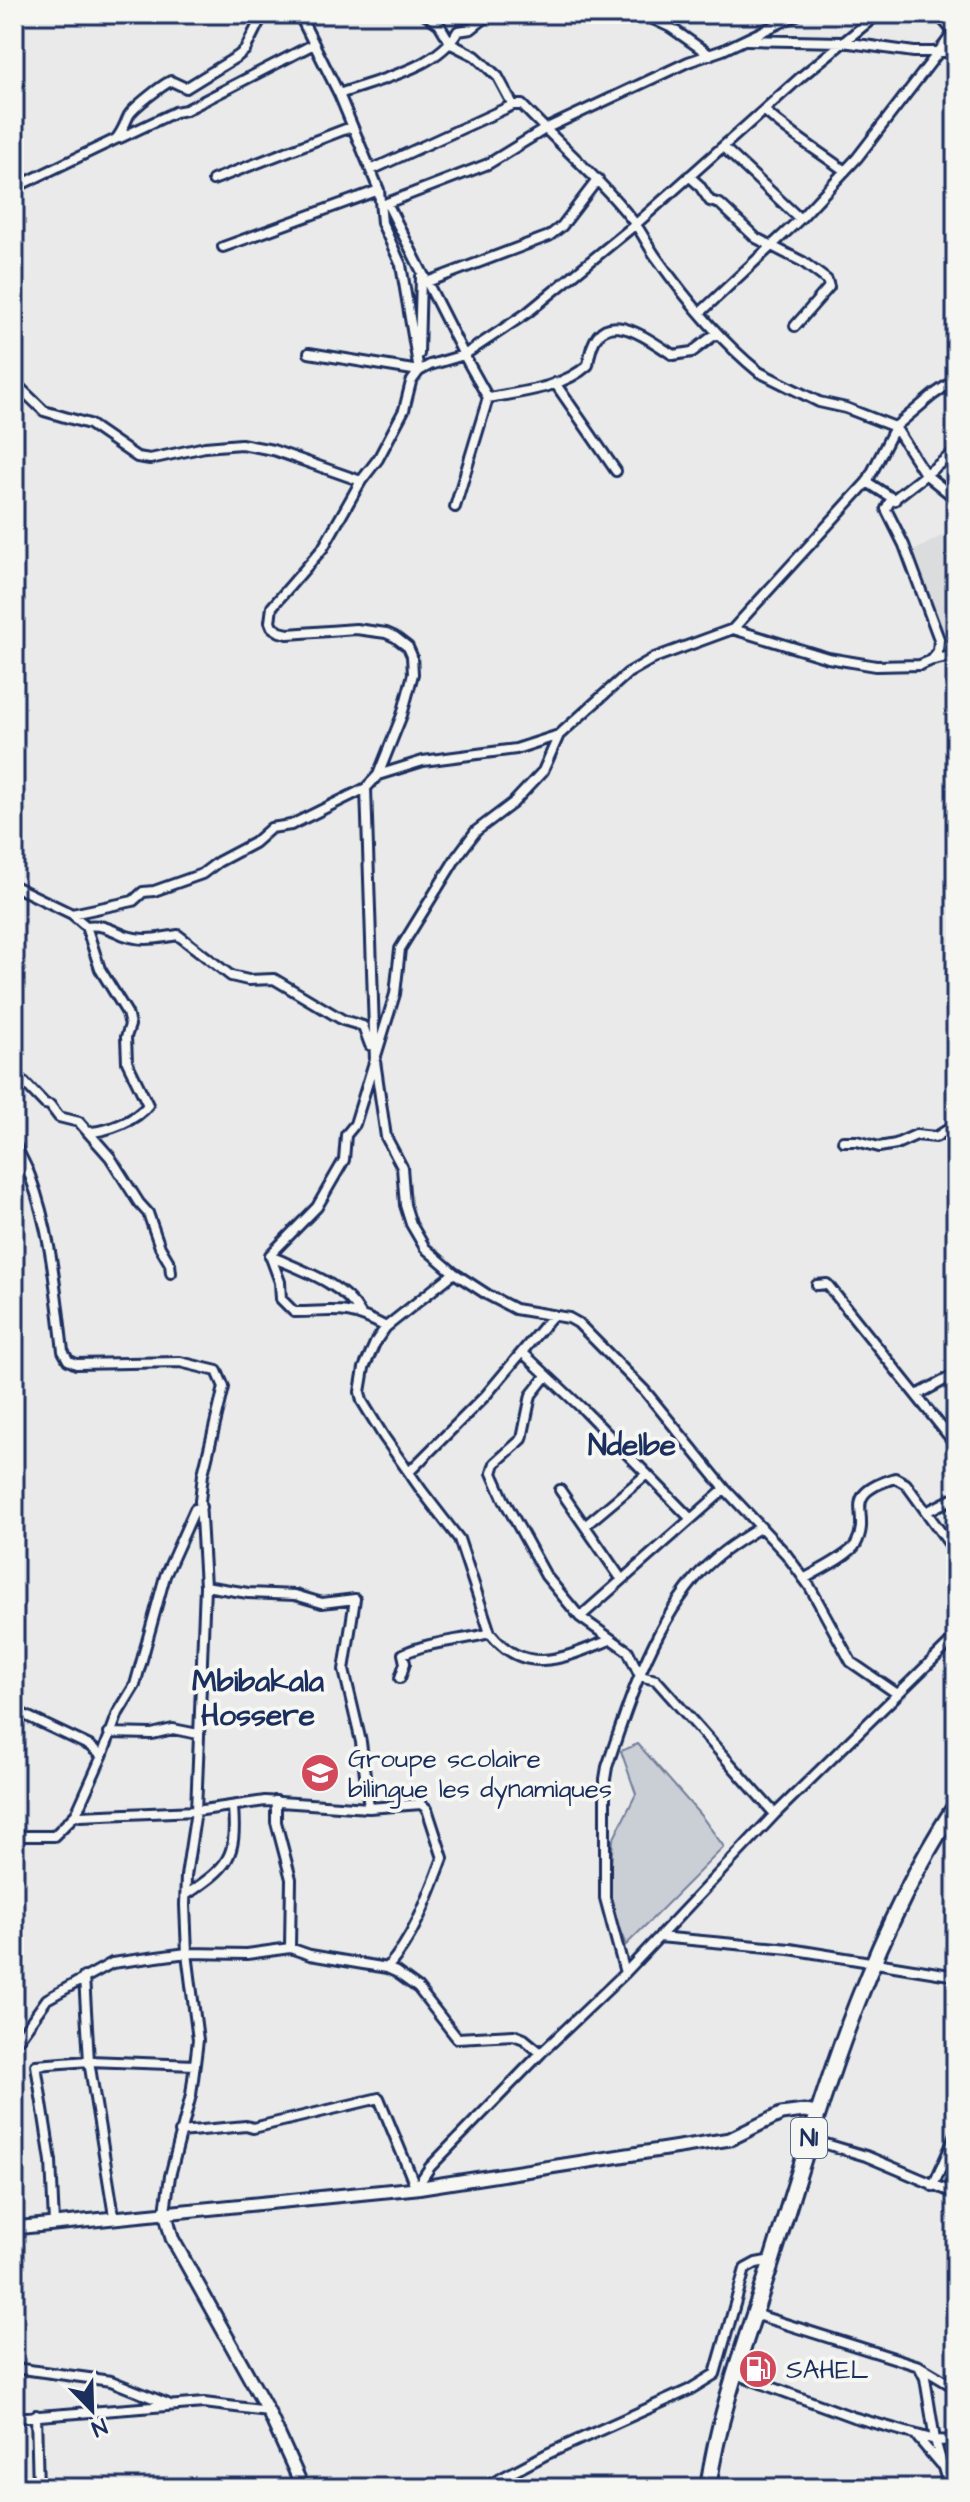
<svg xmlns="http://www.w3.org/2000/svg" width="970" height="2502" viewBox="0 0 970 2502" font-family="'Architects Daughter',sans-serif">
	<style>
		.built { fill: #dadcde }
		.green { fill: #caced5; stroke: #727e9a; stroke-width: 2 }
		.lines { fill: none; stroke-linecap: round; stroke-linejoin: round }
		.street-casing { stroke: #1b2f5e; stroke-width: 14 }
		.secondary-casing { stroke: #1b2f5e; stroke-width: 17 }
		.highway-casing { stroke: #1b2f5e; stroke-width: 20 }
		.street { stroke: #f6f6f2; stroke-width: 8 }
		.secondary { stroke: #f6f6f2; stroke-width: 11 }
		.highway { stroke: #f6f6f2; stroke-width: 14 }
		.labels { text-anchor: middle; stroke-width: 8; stroke-linejoin: round; paint-order: stroke }
		.shield { fill: #f6f6f2; stroke: #5d6b8a; stroke-width: 2 }
		.shield-label { font-size: 24px; font-weight: bold; fill: #1b2f5e }
		.poi-label { font-size: 26px; fill: #1b2f5e; stroke: #f6f6f2; text-anchor: start }
		.quarter-label { font-size: 30px; font-weight: bold; fill: #1b2f5e; stroke: #f6f6f2 }
	</style>
	<rect width="100%" height="100%" fill="#e9eae9"/>
	<filter id="ink" filterUnits="userSpaceOnUse"><feTurbulence type="fractalNoise" baseFrequency=".0125" numOctaves="2"/><feDisplacementMap in="SourceGraphic" scale="16" xChannelSelector="R" yChannelSelector="G"/><feConvolveMatrix kernelMatrix="1 2 1 2 8 2 1 2 1" color-interpolation-filters="sRGB"/></filter>
	<g filter="url(#ink)">
		<path class="built" d="M 956,528 L 956,651 L 951,653 L 912,552 Z"/>
		<path class="green" d="M 638,1744 L 702,1817 L 724,1847 L 626,1945 L 608,1903 L 613,1840 L 636,1794 L 621,1751 Z"/>
		<g class="lines">
			<defs>
				<path id="street" d="M 299,14 L 339,94
					M 425,14 L 439,24 L 451,44 L 475,56 L 498,77 L 513,105 L 522,105 C 559,144 600,179 633,221 C 642,232 648,246 656,257 C 686,299 719,340 759,372 L 819,402 L 846,408 L 895,427 L 925,474 L 956,499
					M 642,14 L 670,27 L 710,55
					M 799,14 L 723,50 L 688,62 L 545,129 L 488,164 L 387,203 L 464,355 L 430,365 L 419,371 L 411,382 L 404,410 L 378,459 L 361,481 L 323,548 L 272,607 L 270,622 L 272,627 L 280,632 L 288,634 L 356,629 L 386,633 L 395,637 L 408,647 L 412,656 L 413,674 L 402,715 L 378,775 L 366,788 L 375,1061 L 386,1137 L 402,1167 L 405,1205 L 411,1224 L 425,1248 L 454,1273 L 488,1295 L 515,1309 L 569,1318 L 578,1323 L 645,1391 L 725,1489 L 786,1554 L 810,1587 L 851,1662 L 896,1693
					M 938,14 L 955,34
					M 746,40 L 843,42 L 914,52 L 956,52
					M 765,111 C 790,134 818,151 845,171
					M 120,138 L 175,112 L 186,110 L 312,45
					M 723,147 L 800,219
					M 371,170 L 513,105
					M 689,176 L 699,185 L 710,201 L 720,204 L 756,238 L 803,262 L 827,280 L 829,287 L 795,326
					M 213,180 L 351,127
					M 14,188 L 116,139 C 123,131 124,125 129,115 C 133,108 162,85 171,81 L 186,88 L 238,56 L 245,50 L 263,14
					M 223,247 L 379,190
					M 427,282 L 549,236 L 562,226 L 598,179
					M 700,313 L 800,219 L 857,158 L 954,32
					M 717,333 L 692,352 L 673,355 C 641,334 596,300 588,365 C 563,388 521,392 488,398 L 464,355 L 527,313 L 636,224 L 802,76 L 878,14
					M 309,353 L 419,371 L 401,265 L 382,223 L 379,190 L 339,94 C 377,80 438,68 458,31 L 471,29 L 490,14
					M 419,354 L 421,276
					M 14,382 L 44,411 L 89,424 L 137,457 L 150,459 L 205,447 L 241,444 L 273,450 L 361,481
					M 555,383 L 616,471
					M 867,482 L 895,500
					M 455,507 L 488,398
					M 733,629 L 867,482 L 895,427 L 933,395 L 956,379
					M 933,660 L 956,655
					M 378,775 L 423,761 L 516,749 L 559,735 L 628,673 L 654,658 L 733,629 L 828,658 L 876,666 L 920,665 L 932,660 L 938,651 L 939,639 L 904,545 L 886,509 L 889,503 L 956,451
					M 14,886 L 72,914 L 133,901 L 143,892 L 154,891 L 202,874 L 218,862 L 254,843 L 271,828 L 291,825 L 366,788
					M 72,914 L 86,926 C 102,924 110,929 124,935 C 142,942 161,938 178,935 L 231,976 L 248,980 L 274,979 L 343,1020 L 363,1026 L 370,1045
					M 86,926 L 100,969 L 127,1013 L 130,1025 L 126,1037 L 127,1062 L 148,1105 C 137,1120 107,1132 88,1132
					M 14,1077 L 25,1083 L 45,1104 L 50,1105 L 59,1117 L 79,1122 L 110,1157 L 139,1203 L 148,1213 L 160,1247 L 170,1264 L 171,1273
					M 843,1141 L 857,1141 L 879,1147 L 896,1144 L 916,1135 L 936,1137 L 956,1124
					M 14,1142 C 19,1154 26,1165 30,1176 C 51,1231 56,1293 63,1351 L 68,1360 L 76,1364 L 180,1362 L 217,1371 L 224,1387 L 203,1474 L 200,1501 L 205,1586 L 196,1811 L 186,1876 L 185,1905 L 187,1953 L 198,2040 L 191,2095 L 170,2176 L 165,2211
					M 270,1256 C 301,1270 343,1283 360,1313
					M 454,1273 L 386,1327 L 376,1341 L 364,1368 L 360,1392 L 362,1401 L 384,1437 L 422,1491 L 459,1539 L 490,1633 C 525,1678 566,1657 610,1640
					M 817,1285 L 827,1284 L 956,1445
					M 386,1327 C 346,1305 336,1312 294,1312 L 281,1299 L 280,1282 L 270,1255 L 317,1207 L 344,1160 L 346,1135 L 355,1124 L 395,994 L 400,949 L 456,858 L 476,831 L 513,803 L 543,771 L 559,735
					M 522,1352 L 585,1411 L 691,1519
					M 546,1376 L 531,1395 L 522,1439 L 495,1463 L 492,1473 L 504,1500 L 546,1576 L 580,1617
					M 917,1395 L 956,1374
					M 409,1472 L 486,1395 L 553,1315
					M 725,1489 L 580,1617 L 628,1651 L 640,1676 L 656,1680 L 775,1814
					M 560,1490 L 622,1580
					M 201,1507 L 195,1509 L 165,1576 L 135,1685 L 118,1713 L 102,1756 L 76,1814 L 80,1816 L 196,1811 L 265,1801 L 369,1808 L 421,1804 L 427,1809 L 443,1858 C 429,1895 414,1938 387,1968
					M 926,1512 L 956,1497
					M 586,1525 L 647,1474
					M 804,1579 C 817,1571 849,1556 856,1544 C 873,1512 837,1496 895,1478 L 906,1484 L 956,1553
					M 205,1586 L 248,1593 L 295,1595 L 322,1603 L 355,1599 L 344,1670 L 361,1742 L 369,1808
					M 400,1678 L 405,1663 L 403,1654 C 430,1641 461,1641 490,1633
					M 14,1710 L 90,1746 L 102,1756
					M 109,1733 L 152,1734 L 173,1729 L 198,1734
					M 276,1801 L 276,1822 L 291,1879 L 290,1948
					M 14,1836 L 54,1836 L 76,1814
					M 186,1895 C 228,1866 237,1859 233,1807
					M 659,1937 L 790,1949 L 956,1976
					M 625,1973 L 605,1898 L 605,1779 L 607,1767 C 627,1706 651,1632 693,1581 C 711,1558 736,1542 761,1527
					M 84,1977 L 89,2061 L 114,2216
					M 14,2045 L 47,1999 L 112,1963 L 187,1953 L 247,1954 L 290,1948 L 310,1955 L 387,1968 L 396,1972 L 418,1988 L 457,2038 L 514,2035 L 524,2039 L 541,2053
					M 180,2132 L 246,2126 L 253,2128 L 379,2098 L 416,2188
					M 809,2139 L 866,2156 L 956,2194
					M 933,2186 L 956,2134
					M 416,2188 L 430,2167 L 541,2053 L 625,1973 L 775,1814 L 956,1637
					M 54,2223 L 51,2161 L 36,2065 L 89,2061 L 195,2065
					M 754,2314 L 919,2366 L 956,2388
					M 919,2366 L 925,2378 L 935,2440 L 949,2488
					M 14,2368 L 111,2381 L 168,2404
					M 736,2374 L 853,2417 L 935,2440 L 956,2441
					M 36,2415 L 38,2488
					M 14,2418 L 204,2403 L 268,2411
					M 918,2438 L 940,2464
					M 483,2488 L 547,2454 L 689,2390 L 715,2374 L 745,2269 L 756,2263 L 772,2260"/>
				<path id="secondary" d="M 165,2211 L 172,2238 L 268,2411 L 303,2488
					M 14,2228 L 416,2188 L 730,2139 L 781,2114 L 804,2111 L 818,2113"/>
				<path id="highway" d="M 708,2488 C 719,2410 748,2335 772,2260 C 821,2104 865,1944 956,1805"/>
			</defs>
			<use href="#street" class="street-casing"/>
			<use href="#secondary" class="secondary-casing"/>
			<use href="#highway" class="highway-casing"/>
			<use href="#street" class="street"/>
			<use href="#secondary" class="secondary"/>
			<use href="#highway" class="highway"/>
		</g>
	</g>
	<defs>
		<symbol id="school-disc" viewBox="-11 -11 22 22"><circle r="9.5" fill="#d1495b" stroke="#f6f6f2"/><path d="M0-5L7-2L0 1L-7-2ZM-4 1L0 2.5L4 1V4Q0 6-4 4Z" fill="#fff"/></symbol>
		<symbol id="fuel-disc" viewBox="-11 -11 22 22"><circle r="9.5" fill="#d1495b" stroke="#f6f6f2"/><path d="M-5.5-6h7V0h2V4h1.3V-2.5L3-4.5l.8-.8L6-3V5H2.5V1h-1V6h-7ZM-4.2-4.7v3.2H.2V-4.7Z" fill="#fff"/></symbol>
	</defs>
	<g fill-rule="evenodd">
		<use href="#school-disc" x="298" y="1751" width="44" height="44"/>
		<use href="#fuel-disc" x="736" y="2347" width="44" height="44"/>
	</g>
	<g class="labels">
		<rect class="shield" x="791" y="2118" width="36" height="40" rx="6"/>
		<g class="shield-label">
			<text x="809" y="2146">N1</text>
		</g>
		<g class="poi-label">
			<text x="348" y="1767">Groupe scolaire<tspan x="348" dy="30">bilingue les dynamiques</tspan></text>
			<text x="786" y="2378">SAHEL</text>
		</g>
		<g class="quarter-label">
			<text x="632" y="1455">Ndelbe</text>
			<text x="258" y="1691">Mbibakala<tspan x="258" dy="34">Hossere</tspan></text>
		</g>
	</g>
	<rect width="970" height="2502" fill="none" stroke="#f6f6f2" stroke-width="48"/>
	<rect x="24" y="24" width="922" height="2454" fill="none" stroke="#1b2f5e" stroke-width="3" filter="url(#ink)"/>
	<g transform="translate(92 2410) rotate(157)" stroke="#f6f6f2" stroke-width="6" paint-order="stroke">
	<path d="M0-6L14 30L0 20L-14 30Z" fill="#1b2f5e"/>
	<text y="-12" font-size="22" font-weight="bold" text-anchor="middle" fill="#1b2f5e">N</text>
	</g>
</svg>
